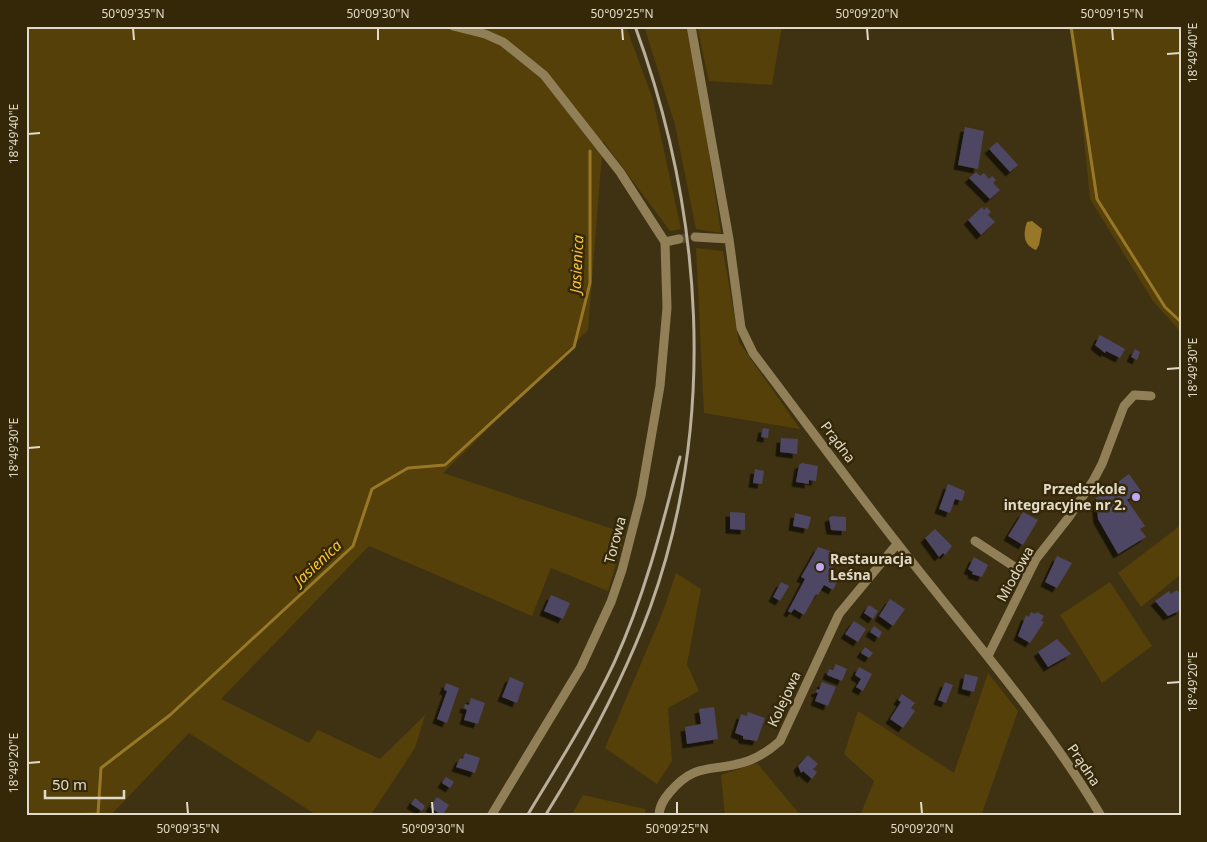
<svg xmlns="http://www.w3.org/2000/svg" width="1207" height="842" viewBox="0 0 1207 842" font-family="'Noto Sans',sans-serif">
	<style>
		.green { fill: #544008 }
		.water { fill: #987828 }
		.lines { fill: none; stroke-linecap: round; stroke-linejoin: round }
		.stream { stroke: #987828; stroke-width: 3 }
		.building { fill: #4e4663; filter: url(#shadow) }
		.minor-tunnel { stroke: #574b2e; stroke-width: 9; stroke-dasharray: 9 4.5; stroke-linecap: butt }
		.minor { stroke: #917f58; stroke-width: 9 }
		.rail { stroke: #b9af9a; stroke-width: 3 }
		.ticks { fill: none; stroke: #e2dac8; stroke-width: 2 }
		.poi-dot { fill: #bea9f4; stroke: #342808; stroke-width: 2 }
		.labels { text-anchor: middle; stroke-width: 5; stroke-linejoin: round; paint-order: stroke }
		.street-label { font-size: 14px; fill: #e2dac8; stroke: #342808 }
		.poi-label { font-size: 14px; font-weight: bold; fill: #e2dac8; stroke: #342808; text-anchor: end }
		.water-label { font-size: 15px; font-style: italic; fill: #f9c333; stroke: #342808 }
		.neatline { fill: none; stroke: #e2dac8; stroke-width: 2 }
		.ticks-label { font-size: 12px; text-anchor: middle; fill: #e2dac8 }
	</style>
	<defs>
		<filter id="shadow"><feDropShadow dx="-4.5" dy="4.5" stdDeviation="0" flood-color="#0009"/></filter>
	</defs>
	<rect width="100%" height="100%" fill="#3f3213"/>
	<path class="green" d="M 26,26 L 626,26 L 653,100 L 681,229 L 670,231 L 603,141 L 588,330 L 443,473 L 625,533 L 608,591 L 551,568 L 532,616 L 369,546 L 221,699 L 309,743 L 318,730 L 380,759 L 425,715 L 415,748 L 370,816 L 318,816 L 189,733 L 110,816 L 26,816 Z
		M 644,26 L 686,26 L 700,94 L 721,233 L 696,229 L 675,125 Z
		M 697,26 L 782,26 L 772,85 L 709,81 Z
		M 1069,26 L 1181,26 L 1181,332 L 1153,301 L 1090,199 L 1082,117 Z
		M 696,248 L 723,251 L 739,342 L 800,429 L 704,413 Z
		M 1181,525 L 1181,574 L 1141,607 L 1118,573 Z
		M 676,573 L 701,589 L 687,664 L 699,691 L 668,708 L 672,761 L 657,784 L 605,748 L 662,614 Z
		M 1110,582 L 1152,646 L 1102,683 L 1060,615 Z
		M 988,673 L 1018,711 L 981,816 L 860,816 L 874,781 L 844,754 L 858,711 L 954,773 Z
		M 757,763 L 801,816 L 725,816 L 721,775 Z
		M 583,795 L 645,809 L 646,816 L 571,816 Z"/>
	<path class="water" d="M 1032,221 L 1042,229 L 1039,245 L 1036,250 C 1023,245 1023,234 1027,222 Z"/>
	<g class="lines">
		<path class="stream" d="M 1071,26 L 1097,199 L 1165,307 L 1181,322
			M 44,816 L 98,814 L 101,768 L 170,715 L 353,546 L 372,489 L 408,468 L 445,465 L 574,347 L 590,283 L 590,151"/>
	</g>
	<path class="building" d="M 965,127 L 984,131 L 978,169 L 958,165 Z
		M 997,142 L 1018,165 L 1010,172 L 989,149 Z
		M 976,172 L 980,176 L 984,173 L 989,179 L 992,176 L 996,180 L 993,183 L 1000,190 L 990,199 L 969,178 Z
		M 982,207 L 984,210 L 987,207 L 991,212 L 988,215 L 995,222 L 981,235 L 968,220 Z
		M 1100,335 L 1125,349 L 1120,358 L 1106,351 L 1105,353 L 1095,345 Z
		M 1135,349 L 1140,352 L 1137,360 L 1131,357 Z
		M 763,428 L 769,429 L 768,438 L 761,437 Z
		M 781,438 L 798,439 L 797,454 L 780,452 Z
		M 802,463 L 818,466 L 816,481 L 809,480 L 809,484 L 796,482 L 799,465 Z
		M 755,469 L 764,471 L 762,484 L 753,483 Z
		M 1129,474 L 1141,491 L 1127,500 L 1145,526 L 1140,529 L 1146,537 L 1118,554 L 1098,519 L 1096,498 Z
		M 948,484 L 965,491 L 962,501 L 955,499 L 950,513 L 939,509 Z
		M 730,512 L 745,513 L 745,530 L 730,529 Z
		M 1023,512 L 1038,520 L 1023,545 L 1008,536 Z
		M 795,513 L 811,517 L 808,529 L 793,526 Z
		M 832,516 L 846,517 L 846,531 L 831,530 L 829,518 Z
		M 935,529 L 952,546 L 945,555 L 943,553 L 939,557 L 925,538 Z
		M 818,547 L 833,552 L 832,555 L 838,558 L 828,576 L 837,582 L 833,590 L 824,585 L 818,595 L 816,594 L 804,615 L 794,609 L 791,613 L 788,611 L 805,579 L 801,577 Z
		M 1057,556 L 1072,563 L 1057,588 L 1045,582 Z
		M 974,557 L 988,565 L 982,577 L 972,574 L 973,572 L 968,569 Z
		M 781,582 L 789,586 L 780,601 L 773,597 Z
		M 1177,590 L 1181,595 L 1181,610 L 1168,616 L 1155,601 L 1169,591 L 1171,594 Z
		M 551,595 L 570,603 L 563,619 L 544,611 Z
		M 890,599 L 905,609 L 893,626 L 879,616 Z
		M 869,605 L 878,611 L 873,619 L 864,613 Z
		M 1031,612 L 1035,614 L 1037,612 L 1044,616 L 1041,621 L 1044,622 L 1030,643 L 1018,636 L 1026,615 L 1029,617 Z
		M 854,621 L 866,629 L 858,642 L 845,634 Z
		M 874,626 L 882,632 L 879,638 L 870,632 Z
		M 1057,639 L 1071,654 L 1048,667 L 1038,652 Z
		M 865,647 L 873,653 L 869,658 L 861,653 Z
		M 836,664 L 847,669 L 842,681 L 827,675 L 829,669 L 833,670 Z
		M 859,667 L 872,674 L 863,691 L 856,687 L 861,679 L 855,675 Z
		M 965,674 L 978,677 L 974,692 L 962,689 Z
		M 510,677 L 524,683 L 517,703 L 502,697 Z
		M 822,682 L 836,687 L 828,706 L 815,701 L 818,693 L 815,692 L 817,689 L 819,690 Z
		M 945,682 L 953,685 L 946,703 L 938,700 Z
		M 446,683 L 459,688 L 447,723 L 437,719 L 447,691 L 444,690 Z
		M 902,694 L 915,703 L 911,708 L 915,711 L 903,728 L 890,719 L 901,702 L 898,700 Z
		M 471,698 L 485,703 L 478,724 L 464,720 L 467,710 L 464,708 L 465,704 L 469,705 Z
		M 714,707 L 718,739 L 687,744 L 685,727 L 701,724 L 699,709 Z
		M 748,712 L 765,718 L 757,741 L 743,739 L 743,736 L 735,733 L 741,714 L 747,716 Z
		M 465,753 L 480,758 L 475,773 L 456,767 L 460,758 L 463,759 Z
		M 808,755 L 818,764 L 813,769 L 817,772 L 812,779 L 803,771 L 801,773 L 798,766 Z
		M 446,777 L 454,782 L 450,788 L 442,783 Z
		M 437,797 L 449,805 L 442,816 L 430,807 Z
		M 415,798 L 425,806 L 422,811 L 411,804 Z"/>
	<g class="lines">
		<path class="minor-tunnel" d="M 679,239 L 695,237"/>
		<path class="minor" d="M 453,26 L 485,34 L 503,42 L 544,75 L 620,172 L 665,242 L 667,308 L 660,386 L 641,496 L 622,570 L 611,602 L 581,667 L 491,816
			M 691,26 L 729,239 L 741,328 L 753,353 C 801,416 848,481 897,543 C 967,633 1043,718 1101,816
			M 695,237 L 729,239
			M 665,242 L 679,239
			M 975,541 L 1027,575
			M 988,656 L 1036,559 L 1069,517 L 1093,481 L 1102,464 L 1124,406 L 1134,395 L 1151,396
			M 659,816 C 659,806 664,799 670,792 C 697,760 715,773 748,761 C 761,756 770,750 780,741 L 839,614 L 897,544"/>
		<path class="rail" d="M 527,816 C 557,766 589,716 614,663 C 644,598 662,527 680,457
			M 545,816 C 586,750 623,681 650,608 C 718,420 703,212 635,26"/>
	</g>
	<path class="ticks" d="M 133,28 L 134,40M 378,28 L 378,40M 622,28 L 623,40M 867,28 L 868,40M 1112,28 L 1113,40M 1167,54 L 1180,53M 28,134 L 40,133M 1167,369 L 1180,368M 28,448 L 40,447M 1167,683 L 1180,682M 28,763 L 40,762M 187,802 L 188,814M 432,802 L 433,814M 677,802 L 677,814M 921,802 L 922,814"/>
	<g class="poi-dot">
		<circle cx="1136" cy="497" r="5"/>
		<circle cx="820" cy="567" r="5"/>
	</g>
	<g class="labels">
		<g class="street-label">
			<text transform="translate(838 442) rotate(53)" y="5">Prądna</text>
			<text transform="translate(615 540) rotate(-75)" y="5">Torowa</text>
			<text transform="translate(1015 574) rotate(-61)" y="5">Miodowa</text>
			<text transform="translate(784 699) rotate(-65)" y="5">Kolejowa</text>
			<text transform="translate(1084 765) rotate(56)" y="5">Prądna</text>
		</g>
		<g class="poi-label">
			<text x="1126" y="494">Przedszkole<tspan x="1126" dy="16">integracyjne nr 2.</tspan></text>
			<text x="830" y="564" text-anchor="start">Restauracja<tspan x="830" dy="16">Leśna</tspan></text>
		</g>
		<g class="water-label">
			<text transform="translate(577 264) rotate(-87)" y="5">Jasienica</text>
			<text transform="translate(318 563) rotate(-43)" y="5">Jasienica</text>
		</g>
	</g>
	<rect width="1207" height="842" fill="none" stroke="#342808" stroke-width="55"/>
	<path d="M45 790v8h79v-8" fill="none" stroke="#e2dac8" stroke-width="2.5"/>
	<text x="52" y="790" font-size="15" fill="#e2dac8" stroke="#342808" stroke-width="4" paint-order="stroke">50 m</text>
	<rect x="28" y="28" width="1152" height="786" class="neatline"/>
	<g class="ticks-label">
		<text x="133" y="18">50°09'35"N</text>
		<text x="378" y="18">50°09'30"N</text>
		<text x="622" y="18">50°09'25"N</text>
		<text x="867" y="18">50°09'20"N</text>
		<text x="1112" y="18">50°09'15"N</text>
		<text transform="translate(1193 53) rotate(-90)" y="4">18°49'40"E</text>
		<text transform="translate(14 134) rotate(-90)" y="4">18°49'40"E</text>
		<text transform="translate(1193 368) rotate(-90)" y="4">18°49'30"E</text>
		<text transform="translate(14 448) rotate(-90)" y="4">18°49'30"E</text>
		<text transform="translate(1193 682) rotate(-90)" y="4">18°49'20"E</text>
		<text transform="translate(14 763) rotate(-90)" y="4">18°49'20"E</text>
		<text x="188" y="833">50°09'35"N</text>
		<text x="433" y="833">50°09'30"N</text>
		<text x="677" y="833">50°09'25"N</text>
		<text x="922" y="833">50°09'20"N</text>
	</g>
</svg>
